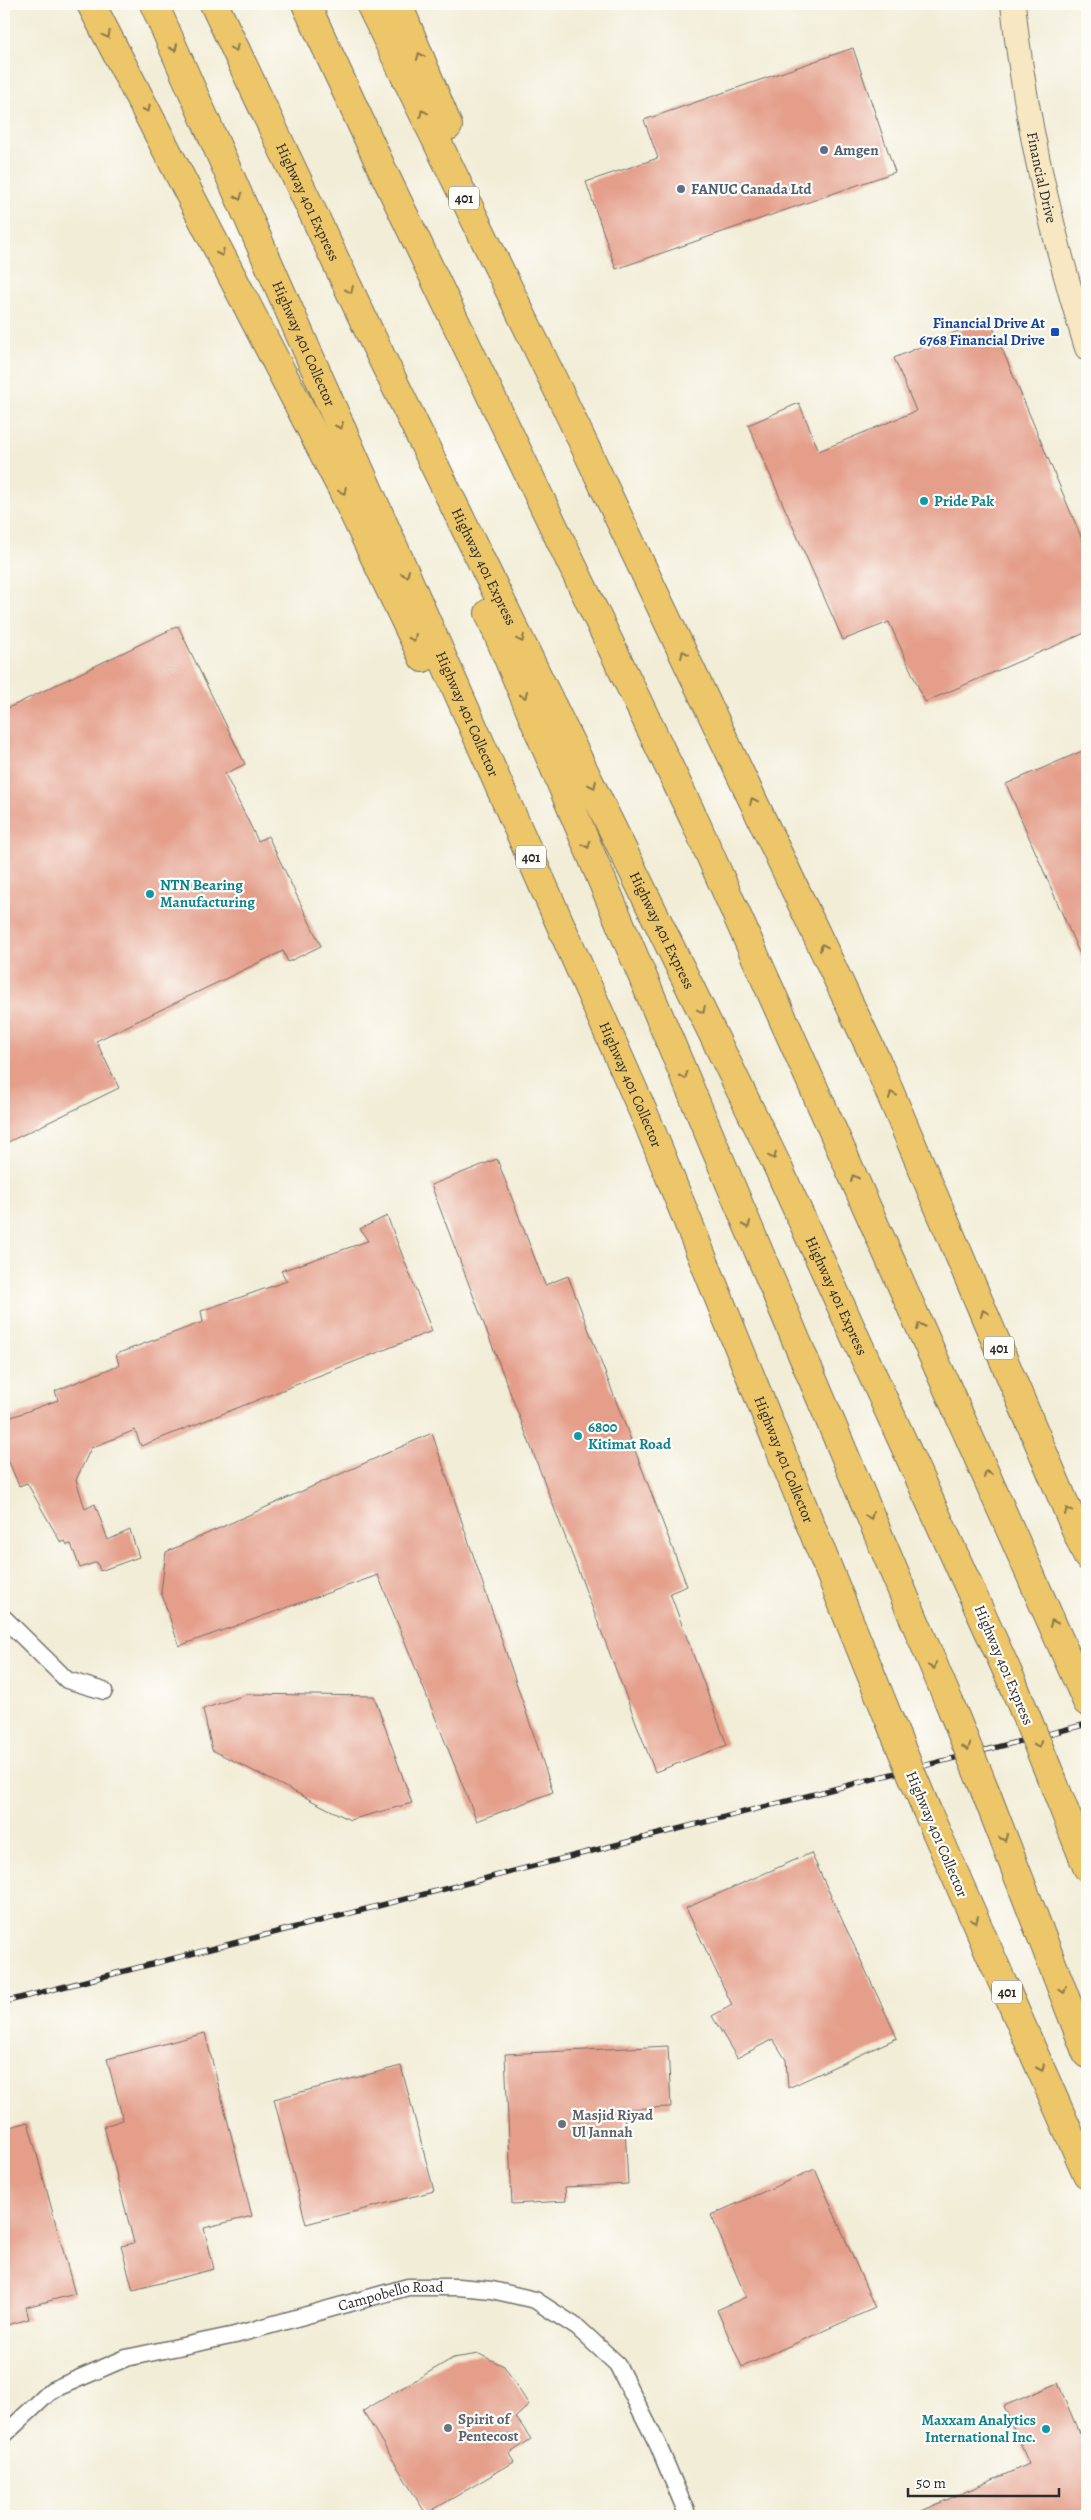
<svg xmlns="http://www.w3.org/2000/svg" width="1091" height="2520" viewBox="0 0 1091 2520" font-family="Alegreya,serif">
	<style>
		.building { fill: #e49e8a }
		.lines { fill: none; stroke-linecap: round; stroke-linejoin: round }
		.street-casing { stroke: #716f67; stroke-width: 19 }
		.secondary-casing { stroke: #716f67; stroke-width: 26 }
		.highway-casing { stroke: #716f67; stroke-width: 30 }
		.street { stroke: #fff; stroke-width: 16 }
		.secondary { stroke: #f7e8c3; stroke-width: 24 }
		.highway { stroke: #ecc669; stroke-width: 28 }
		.rail-casing { stroke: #2b2b2b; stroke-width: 5.5 }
		.rail { stroke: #fdfcf7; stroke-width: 4; stroke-dasharray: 11; stroke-linecap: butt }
		.highway-bridge-casing { stroke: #716f67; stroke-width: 30; stroke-linecap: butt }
		.highway-bridge { stroke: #ecc669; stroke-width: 28 }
		.oneway { stroke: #8c784a }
		.service-dot { fill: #5c6f8a; stroke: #fdfcf7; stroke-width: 2 }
		.transit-dot { fill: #1a4fb4; stroke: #fdfcf7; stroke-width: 2 }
		.culture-dot { fill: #0f9aa8; stroke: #fdfcf7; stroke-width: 2 }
		.worship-dot { fill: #6b7280; stroke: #fdfcf7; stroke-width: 2 }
		.labels { text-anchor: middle; stroke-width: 4.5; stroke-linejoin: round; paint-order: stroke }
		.shield { fill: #fdfcf7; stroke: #6a6a68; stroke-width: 1 }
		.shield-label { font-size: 14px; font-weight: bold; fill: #2b2b2b }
		.service-label { font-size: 15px; font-weight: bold; fill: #4e5e75; stroke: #fdfcf7; text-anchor: start }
		.street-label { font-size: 15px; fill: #2b2b2b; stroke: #fdfcf7 }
		.transit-label { font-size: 15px; font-weight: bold; fill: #164399; stroke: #fdfcf7; text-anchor: end }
		.culture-label { font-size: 15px; font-weight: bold; fill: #0d838f; stroke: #fdfcf7; text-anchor: start }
		.worship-label { font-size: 15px; font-weight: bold; fill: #5b616d; stroke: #fdfcf7; text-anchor: start }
	</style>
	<rect width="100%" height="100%" fill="#fdfcf7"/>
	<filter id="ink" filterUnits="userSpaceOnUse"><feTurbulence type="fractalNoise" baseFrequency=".02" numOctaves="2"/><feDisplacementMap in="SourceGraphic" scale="10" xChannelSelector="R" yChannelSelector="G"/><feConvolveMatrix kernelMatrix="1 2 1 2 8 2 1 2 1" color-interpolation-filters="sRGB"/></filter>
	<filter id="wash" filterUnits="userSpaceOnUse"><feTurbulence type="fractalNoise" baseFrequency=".0096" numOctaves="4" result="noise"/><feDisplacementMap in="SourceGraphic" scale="20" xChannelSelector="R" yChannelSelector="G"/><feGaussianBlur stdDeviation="1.12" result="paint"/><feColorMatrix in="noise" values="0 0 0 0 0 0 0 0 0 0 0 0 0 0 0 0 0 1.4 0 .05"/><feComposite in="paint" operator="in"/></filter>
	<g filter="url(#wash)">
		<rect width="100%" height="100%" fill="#f2edd7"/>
		<g id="blocks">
			<path class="building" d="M 853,48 L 895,172 L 616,269 L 586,182 L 658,158 L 644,120 Z
				M 989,318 L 1087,551 L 1087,632 L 925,702 L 889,622 L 843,640 L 748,425 L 799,403 L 819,451 L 916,411 L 894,358 Z
				M 178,626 L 245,764 L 225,774 L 258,841 L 268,836 L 321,946 L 288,962 L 283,951 L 96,1041 L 119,1088 L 4,1144 L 4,710 Z
				M 1087,749 L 1087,971 L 1006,784 Z
				M 497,1159 L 545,1285 L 568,1276 L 687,1586 L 670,1593 L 727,1745 L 655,1772 L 431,1185 Z
				M 387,1216 L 432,1331 L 141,1446 L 135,1430 L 91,1448 L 76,1480 L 85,1509 L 95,1504 L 108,1540 L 130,1530 L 139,1557 L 100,1571 L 97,1562 L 80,1568 L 71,1544 L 67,1545 L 65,1541 L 61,1543 L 27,1483 L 19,1486 L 4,1450 L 4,1428 L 9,1418 L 58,1400 L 55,1391 L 119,1365 L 116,1354 L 203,1322 L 201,1311 L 287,1281 L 281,1271 L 368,1241 L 360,1229 Z
				M 432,1433 L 553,1792 L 477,1821 L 378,1575 L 179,1646 L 161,1592 L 166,1552 Z
				M 248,1694 L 374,1696 L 412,1803 L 350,1820 L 212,1750 L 203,1709 Z
				M 811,1853 L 897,2038 L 788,2088 L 786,2060 L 773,2039 L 737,2058 L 712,2016 L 732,2005 L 686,1908 Z
				M 205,2033 L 252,2216 L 204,2228 L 214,2269 L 133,2290 L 121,2246 L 134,2243 L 104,2126 L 123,2120 L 107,2059 Z
				M 668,2046 L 671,2107 L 624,2109 L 628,2184 L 565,2187 L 566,2201 L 512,2204 L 505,2054 Z
				M 401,2066 L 434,2191 L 306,2224 L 274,2099 Z
				M 28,2122 L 75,2294 L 26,2307 L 29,2319 L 4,2326 L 4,2129 Z
				M 815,2169 L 875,2308 L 742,2367 L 717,2310 L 746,2297 L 711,2215 Z
				M 479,2354 L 504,2366 L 529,2405 L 516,2417 L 531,2439 L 509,2454 L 514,2462 L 426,2514 L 363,2411 L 453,2358 Z
				M 1058,2383 L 1087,2452 L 1087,2516 L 910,2516 L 1029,2464 L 1004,2406 Z"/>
		</g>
	</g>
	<g filter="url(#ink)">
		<use href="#blocks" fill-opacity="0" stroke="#716f67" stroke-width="1"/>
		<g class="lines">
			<defs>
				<g id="street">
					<path d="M 4,1618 L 67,1680 L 104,1691"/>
					<path id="s1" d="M 4,2435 L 52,2390 L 126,2358 L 235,2335 L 408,2287 L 458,2287 L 492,2290 L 535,2300 L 578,2328 L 617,2364 L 658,2445 L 688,2516"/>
				</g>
				<g id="secondary">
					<path id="s2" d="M 1013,4 C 1025,122 1052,235 1087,348"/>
				</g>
				<g id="highway">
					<path d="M 91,4 L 341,487 L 423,658"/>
					<path id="s3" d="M 154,4 L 648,1123 L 889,1719"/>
					<path id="s4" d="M 214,4 L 375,344 L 776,1163 L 1013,1684"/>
					<path d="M 306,4 L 383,171 L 694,819 L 1087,1702"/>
					<path d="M 370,4 L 559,392 L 877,1062 L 1087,1556"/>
					<path d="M 398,4 L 448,126"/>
					<path d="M 489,613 L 949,1702"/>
					<path d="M 1053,1782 L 1087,1867"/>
					<path d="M 986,1793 L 1087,2054"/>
					<path d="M 927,1811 L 1087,2174"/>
				</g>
			</defs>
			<use href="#street" class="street-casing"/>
			<use href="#secondary" class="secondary-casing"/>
			<use href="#highway" class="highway-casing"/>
			<use href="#street" class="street"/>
			<use href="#secondary" class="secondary"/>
			<use href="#highway" class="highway"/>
			<defs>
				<path id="rail" d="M 4,2002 L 1087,1724"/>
			</defs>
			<use href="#rail" class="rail-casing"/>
			<use href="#rail" class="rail"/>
			<defs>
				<path id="highway-bridge" d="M 1013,1684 L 1053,1782
					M 949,1702 L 986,1793
					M 889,1719 L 927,1811"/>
			</defs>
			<use href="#highway-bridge" class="highway-bridge-casing"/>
			<use href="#highway-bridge" class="highway-bridge"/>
		</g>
		<defs><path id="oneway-chevron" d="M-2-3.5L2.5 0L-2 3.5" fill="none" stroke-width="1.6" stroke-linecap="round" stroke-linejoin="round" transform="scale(1.25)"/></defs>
		<g class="oneway">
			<use href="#oneway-chevron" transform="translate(107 35) rotate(61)"/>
			<use href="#oneway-chevron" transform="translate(174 48) rotate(66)"/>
			<use href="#oneway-chevron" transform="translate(235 48) rotate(65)"/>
			<use href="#oneway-chevron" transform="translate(420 56) rotate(-112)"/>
			<use href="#oneway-chevron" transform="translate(147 109) rotate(63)"/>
			<use href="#oneway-chevron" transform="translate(423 113) rotate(-116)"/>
			<use href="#oneway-chevron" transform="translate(239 197) rotate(66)"/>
			<use href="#oneway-chevron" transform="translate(221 253) rotate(63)"/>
			<use href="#oneway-chevron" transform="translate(350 290) rotate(65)"/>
			<use href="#oneway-chevron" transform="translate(340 426) rotate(66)"/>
			<use href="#oneway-chevron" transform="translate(343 491) rotate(64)"/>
			<use href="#oneway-chevron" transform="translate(406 574) rotate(66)"/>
			<use href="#oneway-chevron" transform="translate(413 638) rotate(65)"/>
			<use href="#oneway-chevron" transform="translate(521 639) rotate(64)"/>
			<use href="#oneway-chevron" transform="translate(684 654) rotate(-115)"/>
			<use href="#oneway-chevron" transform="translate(524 695) rotate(67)"/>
			<use href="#oneway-chevron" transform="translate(593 785) rotate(64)"/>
			<use href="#oneway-chevron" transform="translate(753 801) rotate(-115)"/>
			<use href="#oneway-chevron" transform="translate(587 845) rotate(67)"/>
			<use href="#oneway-chevron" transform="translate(823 947) rotate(-115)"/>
			<use href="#oneway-chevron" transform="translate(702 1010) rotate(64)"/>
			<use href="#oneway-chevron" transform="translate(684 1076) rotate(67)"/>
			<use href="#oneway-chevron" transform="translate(892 1095) rotate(-113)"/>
			<use href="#oneway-chevron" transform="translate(773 1156) rotate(64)"/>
			<use href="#oneway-chevron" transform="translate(854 1178) rotate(-114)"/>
			<use href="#oneway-chevron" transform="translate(747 1225) rotate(67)"/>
			<use href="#oneway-chevron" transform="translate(984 1313) rotate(-113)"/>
			<use href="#oneway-chevron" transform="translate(920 1326) rotate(-114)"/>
			<use href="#oneway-chevron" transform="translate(987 1474) rotate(-114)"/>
			<use href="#oneway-chevron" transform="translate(1068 1511) rotate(-113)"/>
			<use href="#oneway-chevron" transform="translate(870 1516) rotate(67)"/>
			<use href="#oneway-chevron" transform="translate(1053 1623) rotate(-114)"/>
			<use href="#oneway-chevron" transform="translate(933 1666) rotate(67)"/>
			<use href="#oneway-chevron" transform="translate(1038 1745) rotate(68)"/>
			<use href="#oneway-chevron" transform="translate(967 1747) rotate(68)"/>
			<use href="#oneway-chevron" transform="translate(1004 1838) rotate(68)"/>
			<use href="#oneway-chevron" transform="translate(975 1920) rotate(66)"/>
			<use href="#oneway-chevron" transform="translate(1063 1990) rotate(69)"/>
			<use href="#oneway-chevron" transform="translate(1041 2068) rotate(66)"/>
		</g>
	</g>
	<g class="service-dot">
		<circle cx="824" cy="150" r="5"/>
		<circle cx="681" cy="189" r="5"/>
	</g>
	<rect class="transit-dot" x="1050" y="327" width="10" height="10" rx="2.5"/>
	<g class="culture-dot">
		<circle cx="924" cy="501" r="5"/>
		<circle cx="150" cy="894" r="5"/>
		<circle cx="578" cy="1436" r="5"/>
		<circle cx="1046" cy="2429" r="5"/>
	</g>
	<g class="worship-dot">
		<circle cx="562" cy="2124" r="5"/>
		<circle cx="448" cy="2428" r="5"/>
	</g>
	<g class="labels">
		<g class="shield">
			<rect x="449" y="186.5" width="30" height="23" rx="4"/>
			<rect x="516" y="845.5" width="30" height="23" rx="4"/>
			<rect x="984" y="1336.5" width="30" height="23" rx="4"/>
			<rect x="992" y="1980.5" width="30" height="23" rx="4"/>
		</g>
		<g class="shield-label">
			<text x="464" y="203">401</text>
			<text x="531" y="862">401</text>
			<text x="999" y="1353">401</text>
			<text x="1007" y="1997">401</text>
		</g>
		<g class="service-label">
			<text x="834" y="155">Amgen</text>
			<text x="691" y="194">FANUC Canada Ltd</text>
		</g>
		<g class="street-label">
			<text dy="5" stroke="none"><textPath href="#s2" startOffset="176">Financial Drive</textPath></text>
			<text dy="5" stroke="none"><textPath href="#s4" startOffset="219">Highway 401 Express</textPath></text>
			<text dy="5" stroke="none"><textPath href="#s3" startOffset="371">Highway 401 Collector</textPath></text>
			<text dy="5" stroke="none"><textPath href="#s4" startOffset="624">Highway 401 Express</textPath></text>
			<text dy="5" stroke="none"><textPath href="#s3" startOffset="776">Highway 401 Collector</textPath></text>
			<text dy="5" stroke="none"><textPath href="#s4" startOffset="1029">Highway 401 Express</textPath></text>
			<text dy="5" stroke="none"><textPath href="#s3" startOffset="1181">Highway 401 Collector</textPath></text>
			<text dy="5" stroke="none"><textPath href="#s4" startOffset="1434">Highway 401 Express</textPath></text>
			<text dy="5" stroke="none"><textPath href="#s3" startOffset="1586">Highway 401 Collector</textPath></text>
			<text transform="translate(1004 1665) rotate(67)" y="5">Highway 401 Express</text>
			<text transform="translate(937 1834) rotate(67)" y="5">Highway 401 Collector</text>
			<text dy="5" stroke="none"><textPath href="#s1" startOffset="419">Campobello Road</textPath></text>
		</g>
		<g class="transit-label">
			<text x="1045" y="328">Financial Drive At<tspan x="1045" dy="17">6768 Financial Drive</tspan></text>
		</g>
		<g class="culture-label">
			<text x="934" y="506">Pride Pak</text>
			<text x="160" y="890">NTN Bearing<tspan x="160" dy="17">Manufacturing</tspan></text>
			<text x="588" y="1432">6800<tspan x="588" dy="17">Kitimat Road</tspan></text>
			<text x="1036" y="2425" text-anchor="end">Maxxam Analytics<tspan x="1036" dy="17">International Inc.</tspan></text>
		</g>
		<g class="worship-label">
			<text x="572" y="2120">Masjid Riyad<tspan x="572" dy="17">Ul Jannah</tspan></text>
			<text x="458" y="2424">Spirit of<tspan x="458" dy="17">Pentecost</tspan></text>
		</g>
	</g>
	<rect width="1091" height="2520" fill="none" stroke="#fdfcf7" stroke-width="20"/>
	<path d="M908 2488v8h151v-8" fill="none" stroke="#2b2b2b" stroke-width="2.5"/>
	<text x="916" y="2488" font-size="15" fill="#2b2b2b" stroke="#fdfcf7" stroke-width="4" paint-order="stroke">50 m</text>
</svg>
